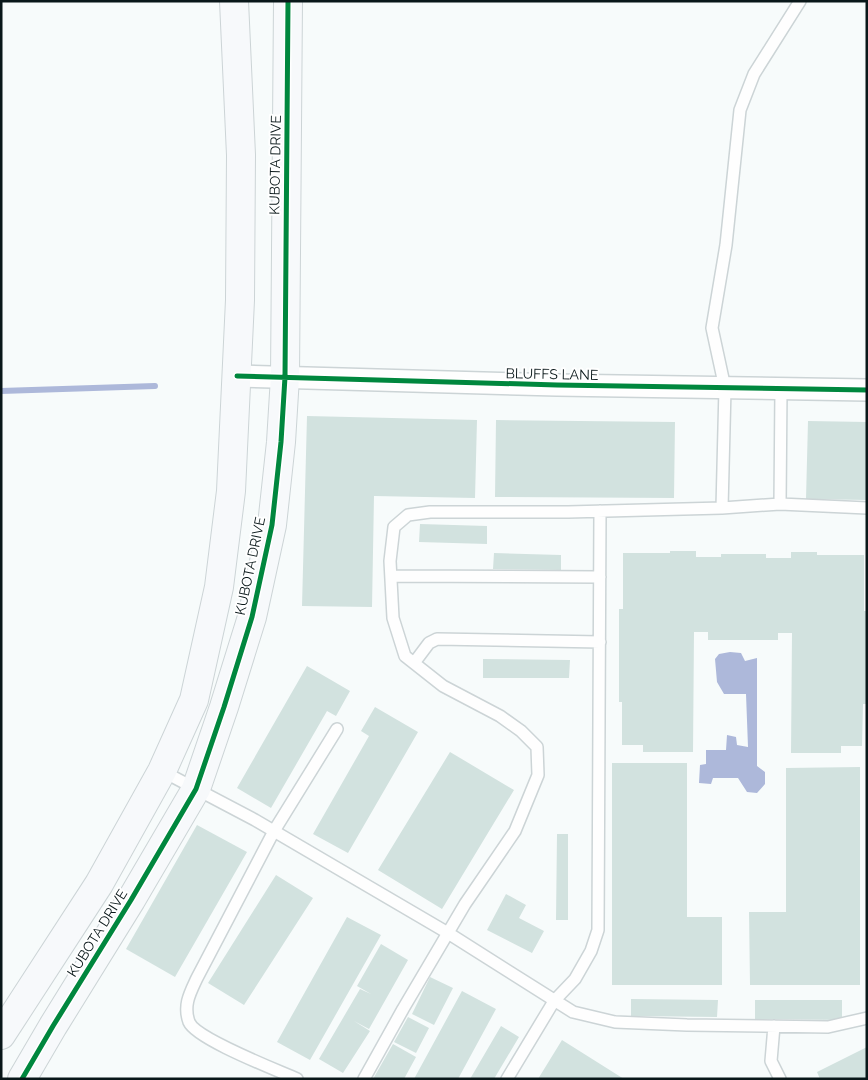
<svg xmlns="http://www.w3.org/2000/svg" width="868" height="1080" viewBox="0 0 868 1080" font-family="Raleway,sans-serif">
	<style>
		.water { fill: #adb8da }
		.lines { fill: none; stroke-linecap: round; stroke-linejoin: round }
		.stream { stroke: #adb8da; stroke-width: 6 }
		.building { fill: #d2e2df }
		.lane-casing { stroke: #ccd4d6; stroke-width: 14 }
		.street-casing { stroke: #ccd4d6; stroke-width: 24 }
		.secondary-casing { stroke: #ccd4d6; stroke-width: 30 }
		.lane { stroke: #fefefe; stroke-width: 11 }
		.street { stroke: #fefefe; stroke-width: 21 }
		.secondary { stroke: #f7f9fb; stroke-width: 28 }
		.cycleway-casing { stroke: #fff; stroke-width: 8 }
		.cycleway { stroke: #00873e; stroke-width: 5 }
		.labels { text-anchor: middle; stroke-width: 4; stroke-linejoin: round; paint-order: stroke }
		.street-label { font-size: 14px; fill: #091719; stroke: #fff }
	</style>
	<rect width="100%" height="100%" fill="#f7fbfb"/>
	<path class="water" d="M 730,652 L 741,653 L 745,661 L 757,658 L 757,766 L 765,772 L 765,784 L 757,793 L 747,792 L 738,778 L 713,778 L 711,784 L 699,783 L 700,765 L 706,764 L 706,750 L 726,750 L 727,735 L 736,737 L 737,745 L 748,747 L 746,694 L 724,694 L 717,682 L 715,659 L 719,654 Z"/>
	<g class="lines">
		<path class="stream" d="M 1,391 L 155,386"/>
	</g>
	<path class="building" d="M 307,416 L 477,420 L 475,498 L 374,496 L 372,607 L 302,606 Z
		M 496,420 L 675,422 L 674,498 L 495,497 Z
		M 808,421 L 867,422 L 867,500 L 806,499 Z
		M 420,524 L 487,526 L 487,544 L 419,542 Z
		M 670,551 L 696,551 L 696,557 L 721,557 L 721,554 L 766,554 L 766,558 L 791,558 L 791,552 L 817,552 L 817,555 L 864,555 L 864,611 L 867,611 L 866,704 L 863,704 L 862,746 L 841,746 L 841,753 L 791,753 L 792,633 L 778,633 L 778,640 L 708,640 L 708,632 L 694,632 L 693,752 L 643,752 L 643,745 L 622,745 L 622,702 L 619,702 L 619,609 L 623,609 L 623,553 L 670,553 Z
		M 494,553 L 561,555 L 561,570 L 493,569 Z
		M 483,659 L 570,660 L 569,678 L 483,678 Z
		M 307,666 L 350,691 L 336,716 L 327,711 L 271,808 L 237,788 Z
		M 375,707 L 418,732 L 348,853 L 313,834 L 369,736 L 361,731 Z
		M 450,752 L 514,790 L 442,909 L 378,870 Z
		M 612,763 L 687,763 L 687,917 L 722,917 L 722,985 L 612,985 Z
		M 860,767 L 860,985 L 750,985 L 749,912 L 786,912 L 786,768 Z
		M 197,825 L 247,852 L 175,977 L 126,949 Z
		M 557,834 L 568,834 L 568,920 L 556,920 Z
		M 276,875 L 313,898 L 244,1005 L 208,983 Z
		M 506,894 L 526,905 L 519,918 L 544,931 L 532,953 L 487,930 Z
		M 347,917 L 381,935 L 310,1060 L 277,1042 Z
		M 381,944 L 408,960 L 369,1029 L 354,1021 L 370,1031 L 343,1073 L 319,1059 L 360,989 L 371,994 L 357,986 Z
		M 430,977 L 453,988 L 434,1025 L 412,1014 Z
		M 462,991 L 496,1009 L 458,1079 L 414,1079 Z
		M 631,999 L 718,1000 L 717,1017 L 631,1016 Z
		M 755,1000 L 842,1000 L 842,1020 L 755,1019 Z
		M 408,1017 L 429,1028 L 416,1053 L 394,1042 Z
		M 501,1026 L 519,1037 L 494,1079 L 470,1079 Z
		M 562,1040 L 624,1079 L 538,1079 Z
		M 393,1044 L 416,1057 L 404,1079 L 373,1079 Z
		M 867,1047 L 867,1079 L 820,1079 L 817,1072 Z"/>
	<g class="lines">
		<defs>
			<path id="lane" d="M 780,504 L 781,389
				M 722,508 L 725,388 L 712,328 L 726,245 L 740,110 L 754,74 L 800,1
				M 391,576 L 600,577
				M 414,663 L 429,643 L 437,639 L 600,642
				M 162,771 L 255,820 L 448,933 L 573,1012 L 615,1022 L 687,1025 L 828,1027 L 867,1018
				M 774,1026 L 771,1061 L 780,1079
				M 297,1079 C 277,1070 196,1039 189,1022 C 183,1005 190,993 197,978 L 274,831 L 337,729
				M 364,1079 L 403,1009 L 465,904 L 515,831 L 538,775 L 537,747 L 521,731 L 500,716 L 443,686 L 405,656 L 393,618 L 390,561 L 394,527 L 408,515 L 430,512 L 568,512 L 722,508 L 780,504 L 867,508
				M 507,1079 L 554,1001 L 575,979 L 591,951 L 598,930 L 600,511"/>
			<path id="street" d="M 237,376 L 557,385 L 867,390"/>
			<path id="secondary" d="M 1,1035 L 99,884 L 162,771 L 194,700 L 219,587 L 231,491 L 240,300 L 241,155 L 234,1
				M 22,1079 L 53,1026 L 131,900 L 196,789 L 224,707 L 252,617 L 272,525 L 281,442 L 285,377 L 288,1"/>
		</defs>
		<use href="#lane" class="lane-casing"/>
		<use href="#street" class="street-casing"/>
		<use href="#secondary" class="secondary-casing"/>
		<use href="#lane" class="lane"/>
		<use href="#street" class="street"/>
		<use href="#secondary" class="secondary"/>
		<defs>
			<path id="cycleway" d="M 237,376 L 557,385 L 867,390
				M 22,1079 L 53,1026 L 131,900 L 196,789 L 224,707 L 252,617 L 272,525 L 281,442 L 285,377 L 288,1"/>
		</defs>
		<use href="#cycleway" class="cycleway-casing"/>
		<use href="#cycleway" class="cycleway"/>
	</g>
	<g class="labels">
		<g class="street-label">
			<text transform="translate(275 165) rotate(-89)" y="5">KUBOTA DRIVE</text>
			<text transform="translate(552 374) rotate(1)" y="5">BLUFFS LANE</text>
			<text transform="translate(250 566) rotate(-78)" y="5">KUBOTA DRIVE</text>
			<text transform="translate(97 933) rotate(-58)" y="5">KUBOTA DRIVE</text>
		</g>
	</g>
	<rect width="868" height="1080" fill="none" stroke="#091719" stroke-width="5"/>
</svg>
